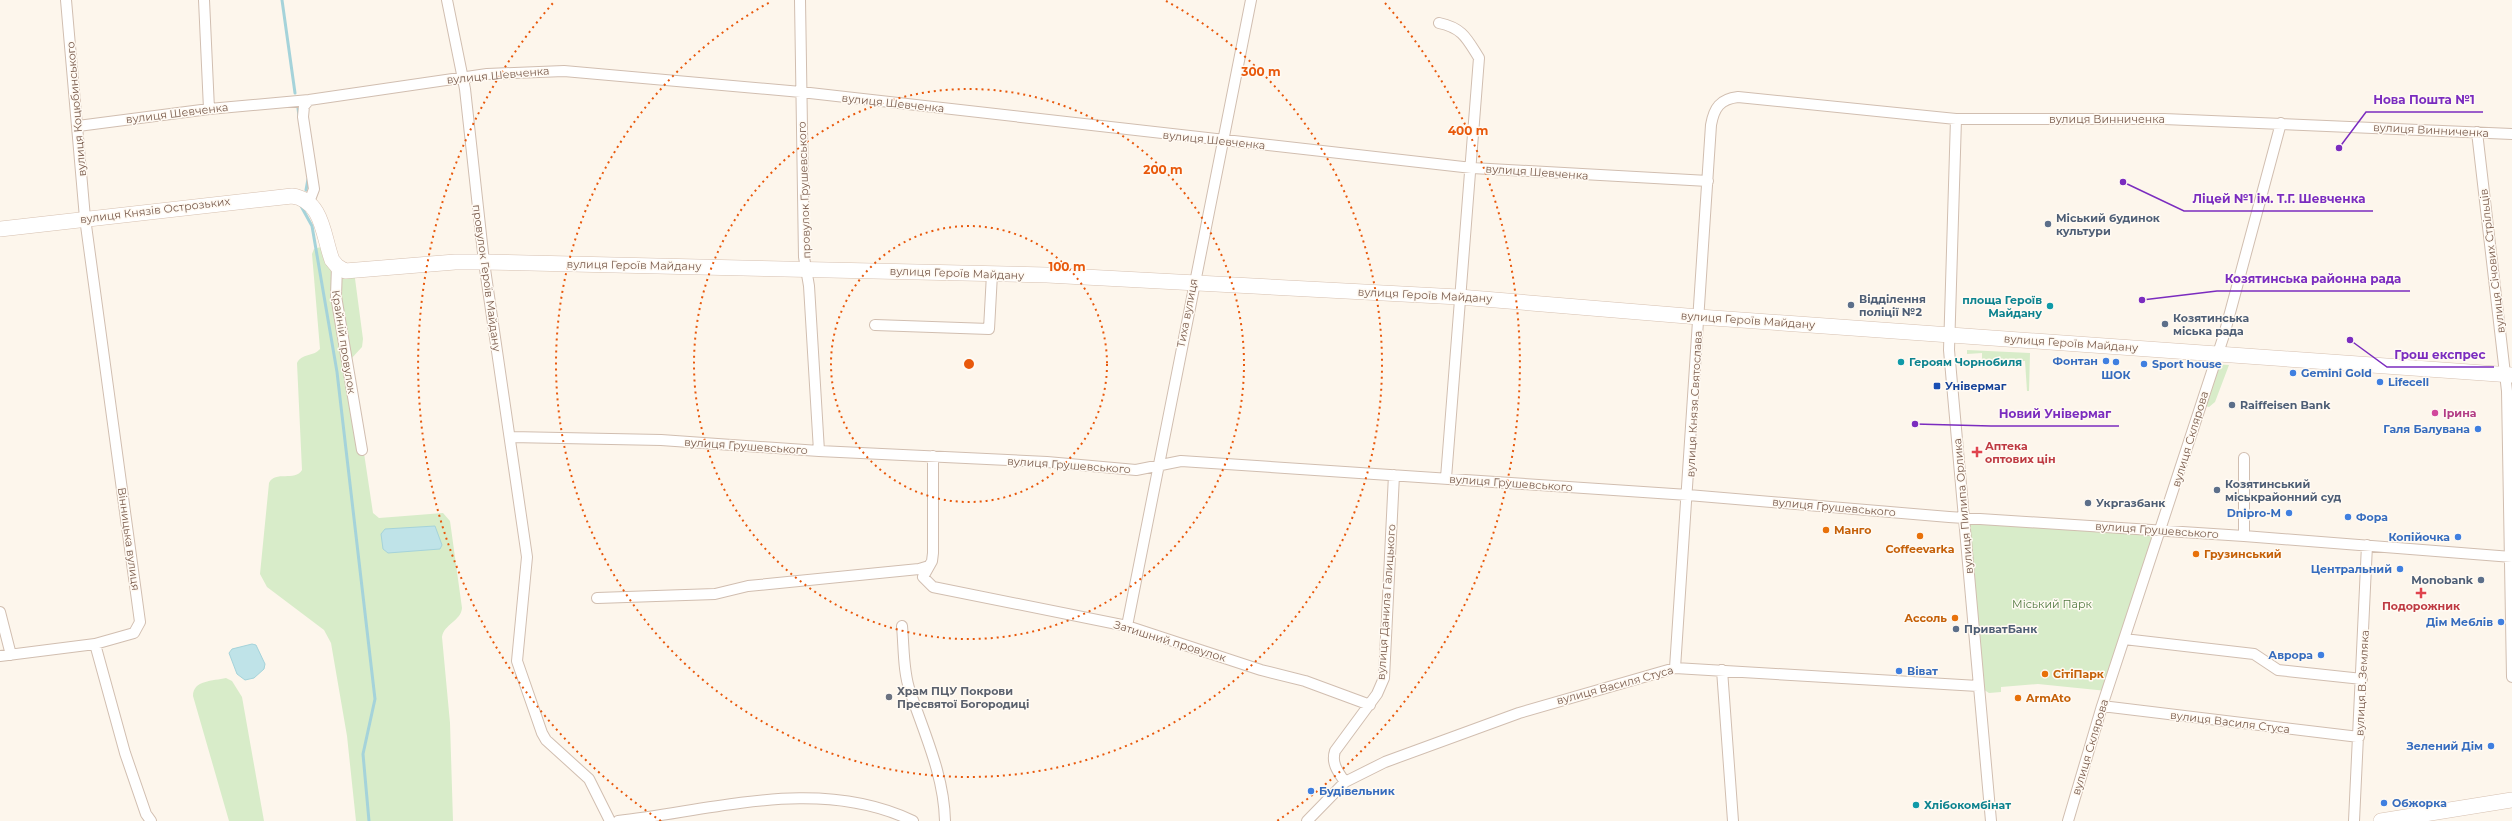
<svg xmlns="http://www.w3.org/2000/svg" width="2512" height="821" viewBox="0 0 2512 821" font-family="Montserrat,sans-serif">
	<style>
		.green { fill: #d8ecc9 }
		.water { fill: #bfe3e8; stroke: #a5d3da }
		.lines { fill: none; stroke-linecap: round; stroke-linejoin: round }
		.stream { stroke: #a5d3da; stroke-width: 3 }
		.street-casing { stroke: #d1beb0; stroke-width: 12 }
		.secondary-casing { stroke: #d6c0b0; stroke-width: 16 }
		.street { stroke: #fff; stroke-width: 10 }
		.secondary { stroke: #fff; stroke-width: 15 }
		.ring { fill: none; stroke: #e8590c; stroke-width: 2; stroke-dasharray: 2 4 }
		.service-dot { fill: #5c6f8a; stroke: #fffaf3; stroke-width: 1.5 }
		.culture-dot { fill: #0f9aa8; stroke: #fffaf3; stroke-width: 1.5 }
		.shop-dot { fill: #3f7fe0; stroke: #fffaf3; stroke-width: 1.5 }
		.transit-dot { fill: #1a4fb4; stroke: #fffaf3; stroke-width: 1.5 }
		.hotel-dot { fill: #d1479c; stroke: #fffaf3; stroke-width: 1.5 }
		.health-dot { fill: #e0444e; stroke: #fffaf3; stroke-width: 1.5 }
		.food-dot { fill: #e8710a; stroke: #fffaf3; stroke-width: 1.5 }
		.worship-dot { fill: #6b7280; stroke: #fffaf3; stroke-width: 1.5 }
		.labels { text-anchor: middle; stroke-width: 3; stroke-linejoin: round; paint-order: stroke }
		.street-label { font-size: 11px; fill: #7a5c4d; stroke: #fffaf3 }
		.service-label { font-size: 11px; font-weight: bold; fill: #4e5e75; stroke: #fffaf3; text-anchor: start }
		.culture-label { font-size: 11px; font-weight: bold; fill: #0d838f; stroke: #fffaf3; text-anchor: start }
		.shop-label { font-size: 11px; font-weight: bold; fill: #366cbe; stroke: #fffaf3; text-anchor: end }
		.transit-label { font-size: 11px; font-weight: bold; fill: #164399; stroke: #fffaf3; text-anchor: start }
		.hotel-label { font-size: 11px; font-weight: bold; fill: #b23c85; stroke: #fffaf3; text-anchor: start }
		.health-label { font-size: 11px; font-weight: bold; fill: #be3a42; stroke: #fffaf3; text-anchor: start }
		.food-label { font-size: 11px; font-weight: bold; fill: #c56008; stroke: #fffaf3; text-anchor: start }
		.park-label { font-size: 11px; fill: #537a41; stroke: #fffaf3 }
		.worship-label { font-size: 11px; font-weight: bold; fill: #5b616d; stroke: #fffaf3; text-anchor: start }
		.centre { fill: #e8590c; stroke: #fffaf3; stroke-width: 2 }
		.ring-label { font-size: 12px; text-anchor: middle; font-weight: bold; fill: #e8590c; stroke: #fffaf3; stroke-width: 3; stroke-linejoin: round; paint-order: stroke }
		.leader { fill: none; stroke: #7b2cbf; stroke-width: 1.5 }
		.callout-dot { fill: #7b2cbf; stroke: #fffaf3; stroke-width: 1.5 }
		.callout-label { font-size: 12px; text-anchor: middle; font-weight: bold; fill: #7b2cbf; stroke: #fffaf3; stroke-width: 3; stroke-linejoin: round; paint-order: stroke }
	</style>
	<rect width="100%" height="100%" fill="#fdf6ec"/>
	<path class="green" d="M 327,245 L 328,251 L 354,271 L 363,339 L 362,347 L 350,360 L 373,513 L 379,518 L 443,513 L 450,521 L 462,608 C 461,621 444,624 442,637 L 450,723 L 453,821 L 356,821 L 347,736 L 331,643 L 324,630 L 267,587 L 260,574 L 269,483 C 275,470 295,482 302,470 L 297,363 C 302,353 313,357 320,349 L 312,254 L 314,249 Z
		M 1967,350 L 2030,353 L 2029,391 L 2027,391 L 2025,361 L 1982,363 L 1982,353 L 1967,354 Z
		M 2213,364 L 2229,365 L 2215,402 L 2209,407 L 2201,405 Z
		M 1964,518 L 2162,530 L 2107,691 L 2038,684 L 2001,687 L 2001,692 L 1989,693 L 1978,686 Z
		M 226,678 L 232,681 L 242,697 L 264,821 L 229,821 L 193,696 C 193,680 213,681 226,678 Z"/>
	<path class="water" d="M 435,526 L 442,545 L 440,549 L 388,553 L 383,549 L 381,534 L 385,529 Z
		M 252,644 L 256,645 L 265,664 L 264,669 L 254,678 L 245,680 L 237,674 L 229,653 L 232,649 Z"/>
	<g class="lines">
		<path class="stream" d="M 282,0 L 295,93
			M 298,108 L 299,116
			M 306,190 L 308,179
			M 301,206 L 312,226 L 337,372 L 375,699 L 363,754 L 369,821"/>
		<defs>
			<path id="street" d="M 66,0 L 85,218 L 140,622 L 134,633 L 95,644 L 125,753 L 146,814 L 151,821
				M 204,0 L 209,109
				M 447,0 L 465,89 L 484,262 L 527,557 L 517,661 L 542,733 L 546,740 L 589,779 L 610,821
				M 800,0 L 804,257 L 809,286 L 819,451
				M 1439,23 C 1463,28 1467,39 1479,58 L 1446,478
				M 309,100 L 304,106 L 303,117 L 314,189 L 309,202
				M 1956,119 L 1949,350 L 1991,821
				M 78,126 L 209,109 L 309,100 L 487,74 L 564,71 L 801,92 L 1472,168 L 1708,181
				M 2477,132 L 2507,391 L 2512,677
				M 337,266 L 336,296 L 362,450
				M 875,325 L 989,329 L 992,274
				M 511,437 L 661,440 L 819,451 L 1047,462 L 1136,470 L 1181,461 L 1688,495 L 1949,517 L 2244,536 L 2512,557
				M 933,456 L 933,553 L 932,561 L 923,577 L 933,587 L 1127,626 L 1261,670 L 1305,681 L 1370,705
				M 2244,536 L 2244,458
				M 597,598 L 715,594 L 748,586 L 919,569 L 929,566
				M 0,612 L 11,655
				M 902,626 C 904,647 903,672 910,691 C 924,733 944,775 945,821
				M 1127,626 L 1251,0
				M 2124,639 L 2254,654 L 2278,670 L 2362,679
				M 0,656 L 95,644
				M 1675,668 L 1711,125 C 1714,108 1720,99 1738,97 L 1956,119 L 2164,119 L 2512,134
				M 1722,670 L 1733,821
				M 2102,706 L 2359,737
				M 1345,782 C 1338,772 1331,763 1335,751 L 1377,694 L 1384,678 L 1394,475
				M 618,821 C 715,810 819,776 913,821
				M 1307,821 L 1345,782 L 1385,762 L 1519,713 L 1675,668 L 1978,686
				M 2068,821 L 2102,706 L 2224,335 L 2281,123
				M 2354,821 L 2367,545"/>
			<path id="secondary" d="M 0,229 L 292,196 C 323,200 323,236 332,260 L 337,266 L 345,271 L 455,262 L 484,262 L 1047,275 L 1459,297 L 1699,317 L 2512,375
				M 2381,821 L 2512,800"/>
		</defs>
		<use href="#street" class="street-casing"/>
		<use href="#secondary" class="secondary-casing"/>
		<use href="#street" class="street"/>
		<use href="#secondary" class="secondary"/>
	</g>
	<g class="ring">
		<circle cx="969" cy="364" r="138"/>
		<circle cx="969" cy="364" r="275"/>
		<path d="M1166 1A413 413 0 1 1 772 1"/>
		<path d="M661 821A551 551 0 0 1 553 3M1385 3A551 551 0 0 1 1277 821"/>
	</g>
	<g class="service-dot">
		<circle cx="2048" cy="224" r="4"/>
		<circle cx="1851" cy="305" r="4"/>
		<circle cx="2165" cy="324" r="4"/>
		<circle cx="2232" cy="405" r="4"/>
		<circle cx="2217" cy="490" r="4"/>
		<circle cx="2088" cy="503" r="4"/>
		<circle cx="2481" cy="580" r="4"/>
		<circle cx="1956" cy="629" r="4"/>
	</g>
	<g class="culture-dot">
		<circle cx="2050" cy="306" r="4"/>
		<circle cx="1901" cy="362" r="4"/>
		<circle cx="1916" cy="805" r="4"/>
	</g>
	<g class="shop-dot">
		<circle cx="2106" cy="361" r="4"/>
		<circle cx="2116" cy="362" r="4"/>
		<circle cx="2144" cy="364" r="4"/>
		<circle cx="2293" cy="373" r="4"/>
		<circle cx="2380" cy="382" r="4"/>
		<circle cx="2478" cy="429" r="4"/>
		<circle cx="2289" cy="513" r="4"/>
		<circle cx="2348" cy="517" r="4"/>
		<circle cx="2458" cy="537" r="4"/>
		<circle cx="2400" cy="569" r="4"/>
		<circle cx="2501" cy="622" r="4"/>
		<circle cx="2321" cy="655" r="4"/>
		<circle cx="1899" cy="671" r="4"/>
		<circle cx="2491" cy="746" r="4"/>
		<circle cx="1311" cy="791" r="4"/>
		<circle cx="2384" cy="803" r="4"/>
	</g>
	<rect class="transit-dot" x="1933" y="382" width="8" height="8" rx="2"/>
	<circle class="hotel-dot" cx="2435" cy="413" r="4"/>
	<g class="health-dot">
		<path d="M1975 446h4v4h4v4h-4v4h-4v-4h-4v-4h4z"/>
		<path d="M2419 587h4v4h4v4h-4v4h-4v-4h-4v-4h4z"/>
	</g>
	<g class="food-dot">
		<circle cx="1826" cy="530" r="4"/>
		<circle cx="1920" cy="536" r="4"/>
		<circle cx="2196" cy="554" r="4"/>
		<circle cx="1955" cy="618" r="4"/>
		<circle cx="2045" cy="674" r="4"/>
		<circle cx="2018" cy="698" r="4"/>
	</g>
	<circle class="worship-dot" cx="889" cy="697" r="4"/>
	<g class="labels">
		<g class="street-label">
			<text transform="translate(498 75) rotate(-5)" y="4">вулиця Шевченка</text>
			<text transform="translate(893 103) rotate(6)" y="4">вулиця Шевченка</text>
			<text transform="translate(76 109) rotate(-95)" y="4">вулиця Коцюбинського</text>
			<text transform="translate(177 113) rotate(-7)" y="4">вулиця Шевченка</text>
			<text x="2107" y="123">вулиця Винниченка</text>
			<text transform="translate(2431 130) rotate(3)" y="4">вулиця Винниченка</text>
			<text transform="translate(1214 140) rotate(6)" y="4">вулиця Шевченка</text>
			<text transform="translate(1537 172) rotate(4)" y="4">вулиця Шевченка</text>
			<text transform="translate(804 190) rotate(-92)" y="4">провулок Грушевського</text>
			<text transform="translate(155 210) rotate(-7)" y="4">вулиця Князів Острозьких</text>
			<text transform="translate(2492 261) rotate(-97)" y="4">вулиця Січових Стрільців</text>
			<text transform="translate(634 265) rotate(1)" y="4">вулиця Героїв Майдану</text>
			<text transform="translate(957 273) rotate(2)" y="4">вулиця Героїв Майдану</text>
			<text transform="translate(487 278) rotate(82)" y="4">провулок Героїв Майдану</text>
			<text transform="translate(1425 295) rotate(3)" y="4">вулиця Героїв Майдану</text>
			<text transform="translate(1187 313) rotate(-79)" y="4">Тиха вулиця</text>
			<text transform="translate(1748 320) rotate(4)" y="4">вулиця Героїв Майдану</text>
			<text transform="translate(344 342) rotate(81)" y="4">Крайній провулок</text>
			<text transform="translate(2071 343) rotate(4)" y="4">вулиця Героїв Майдану</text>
			<text transform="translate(1694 404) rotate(-87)" y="4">вулиця Князя Святослава</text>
			<text transform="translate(2190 439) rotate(-73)" y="4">вулиця Склярова</text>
			<text transform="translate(746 446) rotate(4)" y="4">вулиця Грушевського</text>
			<text transform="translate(1069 465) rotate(4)" y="4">вулиця Грушевського</text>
			<text transform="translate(1511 483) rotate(4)" y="4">вулиця Грушевського</text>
			<text transform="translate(1963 506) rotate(-95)" y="4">вулиця Пилипа Орлика</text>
			<text transform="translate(1834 507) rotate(5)" y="4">вулиця Грушевського</text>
			<text transform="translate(2157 530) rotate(4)" y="4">вулиця Грушевського</text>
			<text transform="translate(129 539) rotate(82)" y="4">Вінницька вулиця</text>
			<text transform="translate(1386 602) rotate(-86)" y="4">вулиця Данила Галицького</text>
			<text transform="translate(1170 641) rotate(17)" y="4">Затишний провулок</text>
			<text transform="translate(2362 683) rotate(-87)" y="4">вулиця В. Земляка</text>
			<text transform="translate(1615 685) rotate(-15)" y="4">вулиця Василя Стуса</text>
			<text transform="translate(2230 722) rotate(7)" y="4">вулиця Василя Стуса</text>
			<text transform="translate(2090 747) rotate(-73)" y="4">вулиця Склярова</text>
		</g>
		<g class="service-label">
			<text x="2056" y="222">Міський будинок<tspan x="2056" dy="13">культури</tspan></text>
			<text x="1859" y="303">Відділення<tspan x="1859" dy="13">поліції №2</tspan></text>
			<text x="2173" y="322">Козятинська<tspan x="2173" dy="13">міська рада</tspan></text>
			<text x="2240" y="409">Raiffeisen Bank</text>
			<text x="2225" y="488">Козятинський<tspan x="2225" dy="13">міськрайонний суд</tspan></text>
			<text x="2096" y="507">Укргазбанк</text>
			<text x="2473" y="584" text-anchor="end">Monobank</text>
			<text x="1964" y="633">ПриватБанк</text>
		</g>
		<g class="culture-label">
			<text x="2042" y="304" text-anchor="end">площа Героїв<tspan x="2042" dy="13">Майдану</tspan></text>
			<text x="1909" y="366">Героям Чорнобиля</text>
			<text x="1924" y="809">Хлібокомбінат</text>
		</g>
		<g class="shop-label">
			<text x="2098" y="365">Фонтан</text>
			<text x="2152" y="368" text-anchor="start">Sport house</text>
			<text x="2301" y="377" text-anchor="start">Gemini Gold</text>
			<text x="2116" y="379" text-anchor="middle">ШОК</text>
			<text x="2388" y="386" text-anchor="start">Lifecell</text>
			<text x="2470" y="433">Галя Балувана</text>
			<text x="2281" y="517">Dnipro-M</text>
			<text x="2356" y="521" text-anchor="start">Фора</text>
			<text x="2450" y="541">Копійочка</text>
			<text x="2392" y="573">Центральний</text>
			<text x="2493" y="626">Дім Меблів</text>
			<text x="2313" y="659">Аврора</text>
			<text x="1907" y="675" text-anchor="start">Віват</text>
			<text x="2483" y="750">Зелений Дім</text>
			<text x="1319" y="795" text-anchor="start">Будівельник</text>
			<text x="2392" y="807" text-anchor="start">Обжорка</text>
		</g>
		<g class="transit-label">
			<text x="1945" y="390">Універмаг</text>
		</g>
		<g class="hotel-label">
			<text x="2443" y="417">Ірина</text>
		</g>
		<g class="health-label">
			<text x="1985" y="450">Аптека<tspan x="1985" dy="13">оптових цін</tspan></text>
			<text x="2421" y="610" text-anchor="middle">Подорожник</text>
		</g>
		<g class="food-label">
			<text x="1834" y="534">Манго</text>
			<text x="1920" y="553" text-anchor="middle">Coffeevarka</text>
			<text x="2204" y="558">Грузинський</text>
			<text x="1947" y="622" text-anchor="end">Ассоль</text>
			<text x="2053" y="678">СітіПарк</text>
			<text x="2026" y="702">ArmAto</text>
		</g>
		<g class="park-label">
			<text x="2052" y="608">Міський Парк</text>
		</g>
		<g class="worship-label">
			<text x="897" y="695">Храм ПЦУ Покрови<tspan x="897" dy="13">Пресвятої Богородиці</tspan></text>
		</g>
	</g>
	<circle cx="969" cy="364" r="6" class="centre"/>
	<g class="ring-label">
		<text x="1261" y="76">300 m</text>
		<text x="1468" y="135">400 m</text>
		<text x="1163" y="174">200 m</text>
		<text x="1067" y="271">100 m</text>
	</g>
	<path class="leader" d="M2339 148L2366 112H2483M2123 182L2184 211H2373M2142 300L2217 291H2410M2350 340L2387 367H2494M1915 424L1991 426H2119"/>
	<g class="callout-dot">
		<circle cx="2339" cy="148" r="4"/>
		<circle cx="2123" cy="182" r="4"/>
		<circle cx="2142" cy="300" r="4"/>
		<circle cx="2350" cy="340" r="4"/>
		<circle cx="1915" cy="424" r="4"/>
	</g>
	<g class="callout-label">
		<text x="2424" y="104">Нова Пошта №1</text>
		<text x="2279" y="203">Ліцей №1 ім. Т.Г. Шевченка</text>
		<text x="2313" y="283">Козятинська районна рада</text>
		<text x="2440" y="359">Грош експрес</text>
		<text x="2055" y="418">Новий Універмаг</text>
	</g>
</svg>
